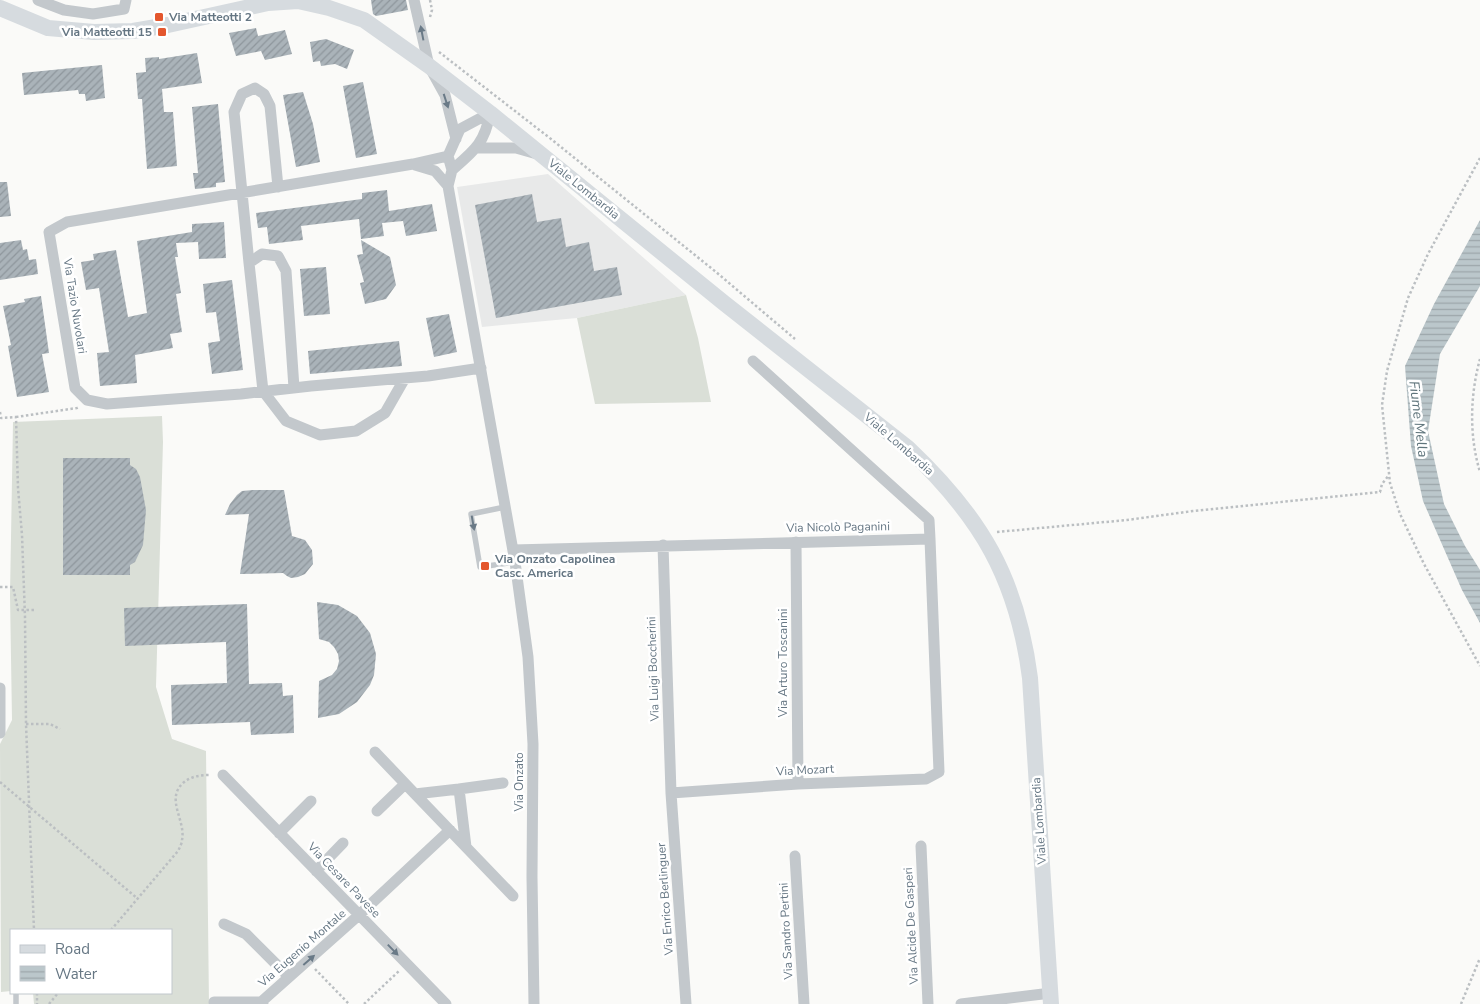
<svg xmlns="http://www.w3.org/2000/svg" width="1480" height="1004" viewBox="0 0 1480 1004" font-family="'Nunito Sans',sans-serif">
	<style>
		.built { fill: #e8e9e9 }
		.garden { fill: #dadfd7 }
		.water { fill: url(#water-rules) }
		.building { fill: url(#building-hatch) }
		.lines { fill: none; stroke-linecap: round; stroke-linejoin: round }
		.path { stroke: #bbbfc2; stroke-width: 2.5; stroke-dasharray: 2.5 2.5; stroke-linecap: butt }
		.lane { stroke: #c3c8cc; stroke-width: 5.5 }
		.street { stroke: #c3c8cc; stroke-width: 11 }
		.secondary { stroke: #d6dbdf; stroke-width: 16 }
		.oneway { fill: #6a7a87 }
		.poi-dot { fill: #e4572e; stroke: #fff; stroke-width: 2 }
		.labels { text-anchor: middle; stroke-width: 5; stroke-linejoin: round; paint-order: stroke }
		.poi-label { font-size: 12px; font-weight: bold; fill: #657683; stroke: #fff; text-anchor: start }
		.street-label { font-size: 12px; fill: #657683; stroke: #fff }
		.water-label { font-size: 14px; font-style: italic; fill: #60757c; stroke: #fff }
	</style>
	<defs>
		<pattern id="water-rules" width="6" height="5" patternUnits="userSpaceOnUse" patternTransform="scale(1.25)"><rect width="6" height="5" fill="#bbc7cb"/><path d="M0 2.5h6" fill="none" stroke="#9ca6aa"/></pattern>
		<pattern id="building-hatch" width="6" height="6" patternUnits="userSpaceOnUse" patternTransform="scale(1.25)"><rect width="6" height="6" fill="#aab3b9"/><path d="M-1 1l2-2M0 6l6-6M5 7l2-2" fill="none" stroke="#8e969c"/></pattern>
	</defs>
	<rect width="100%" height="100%" fill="#fafaf8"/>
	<path class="built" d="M 548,174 L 686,295 L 577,318 L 482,327 L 457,187 Z"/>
	<path class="garden" d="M 686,295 L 698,338 L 711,402 L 595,404 L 577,318 Z
		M 162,416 L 163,442 L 156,687 L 172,739 L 206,751 L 209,1004 L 34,1004 L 33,993 L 171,993 L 171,930 L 11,930 L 11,991 L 1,992 L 0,744 L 12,720 L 10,595 L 13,422 Z"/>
	<path class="water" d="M 1480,220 L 1480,286 L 1440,354 L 1428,431 L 1444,504 L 1465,546 L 1480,570 L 1480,623 L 1462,590 L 1423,501 L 1411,446 L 1405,366 L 1434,304 Z"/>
	<path class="building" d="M 371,0 L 406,0 L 408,10 L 376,16 L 373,14 Z
		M 256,28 L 258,36 L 285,30 L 292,54 L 265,60 L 261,51 L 236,56 L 229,33 Z
		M 326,39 L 354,50 L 347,69 L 335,64 L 321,66 L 320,61 L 313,62 L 310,42 Z
		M 197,53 L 202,83 L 162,89 L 164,112 L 173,112 L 177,166 L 147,169 L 142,99 L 138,99 L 136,73 L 146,72 L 145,58 L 159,57 L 159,59 Z
		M 102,65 L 105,98 L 86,101 L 85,94 L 79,94 L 78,90 L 24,95 L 22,73 Z
		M 363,82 L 377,154 L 356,158 L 343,86 Z
		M 303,92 L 313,124 L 320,162 L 296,167 L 283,95 Z
		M 218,104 L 225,182 L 216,183 L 216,187 L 195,189 L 193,173 L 198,173 L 192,107 Z
		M 0,182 L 7,182 L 11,216 L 0,217 Z
		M 387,190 L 389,211 L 432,204 L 437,231 L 406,236 L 403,221 L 382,223 L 384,236 L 361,239 L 359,219 L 301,226 L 303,240 L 269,244 L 267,227 L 258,228 L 256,213 L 362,199 L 362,193 Z
		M 532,194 L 537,222 L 561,218 L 566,247 L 589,242 L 594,271 L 617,267 L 622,295 L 496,318 L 475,205 Z
		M 224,222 L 226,258 L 199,259 L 198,242 L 176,243 L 178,257 L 175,257 L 181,293 L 176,294 L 182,332 L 170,334 L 173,348 L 135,355 L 137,383 L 100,386 L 97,353 L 109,352 L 99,288 L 86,290 L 81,262 L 94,260 L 93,254 L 116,250 L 128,317 L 147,313 L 137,241 L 192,232 L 192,224 Z
		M 21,240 L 23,250 L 27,249 L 29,260 L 36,259 L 38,274 L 0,280 L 0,243 Z
		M 361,240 L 390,257 L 396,285 L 386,299 L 365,304 L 360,283 L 364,282 L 357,255 L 363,254 Z
		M 326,267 L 330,314 L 304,316 L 300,269 Z
		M 232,280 L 243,370 L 212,374 L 208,343 L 220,341 L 216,312 L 206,313 L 203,284 Z
		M 41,296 L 49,353 L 42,354 L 49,392 L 17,397 L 8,346 L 11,345 L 3,306 L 25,302 L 24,299 Z
		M 449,314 L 457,352 L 434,357 L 426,318 Z
		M 399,341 L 402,366 L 310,374 L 308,351 Z
		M 63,458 L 130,458 L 130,465 L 136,469 L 140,477 L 146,510 L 143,545 L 135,562 L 130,565 L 130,575 L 63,575 Z
		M 253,490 L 284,490 L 292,536 L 305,540 L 312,550 L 313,564 L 305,574 L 298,577 L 291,578 L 287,576 L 283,573 L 240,574 L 249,514 L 225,515 L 230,504 L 237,495 L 242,491 Z
		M 317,602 L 338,605 L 357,616 L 370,633 L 376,654 L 374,675 L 370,685 L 357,702 L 339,714 L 318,718 L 319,681 L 332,675 L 337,669 L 339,661 L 338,654 L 334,647 L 329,642 L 319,639 Z
		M 247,604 L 249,684 L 282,683 L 283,696 L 293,695 L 294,733 L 251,735 L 250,722 L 172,725 L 171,685 L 227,683 L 226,642 L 125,646 L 124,608 Z"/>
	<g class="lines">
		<path class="path" d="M 430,17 L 432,10 L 430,0
			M 439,52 L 551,139 L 716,272 L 795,339
			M 1480,158 L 1428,254 L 1408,298 L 1387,371 L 1382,405 L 1390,483 L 1400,514 L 1424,564 L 1480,666
			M 1480,359 C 1470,395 1469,436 1480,472
			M 0,412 L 1,418 L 16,417 L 18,488 L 22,535 L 25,617 L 26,724 L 34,930
			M 16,417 L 77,408 L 79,407
			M 997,532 L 1127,520 L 1193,511 L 1380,492 L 1382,484 L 1389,475
			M 0,587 L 13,587 L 18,610 L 36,610
			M 26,724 L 50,724 L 60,729
			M 0,782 L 138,899
			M 111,930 L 178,851 C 180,847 182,843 182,840 C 186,821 166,800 182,784 C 190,776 201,775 211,775
			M 315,969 L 349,1004
			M 37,993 L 37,1004
			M 49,1004 L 58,993
			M 364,1004 L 399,971
			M 1461,1004 L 1480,958"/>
		<path class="lane" d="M 505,507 L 471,514 L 480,567 L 515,562
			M 16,993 L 16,1004"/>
		<path class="street" d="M 38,0 L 64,10 L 93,14 L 124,9 L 126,0
			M 414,0 L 429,66 L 445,95 L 456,139
			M 490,113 L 460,129 L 448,156 L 452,170 L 448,186 L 515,562 L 528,657 L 533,744 L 532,877 L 534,1004
			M 477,148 L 516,148 L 537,154
			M 448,156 L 413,164 L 67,222 L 49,232 L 75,388 L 87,400 L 107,404 L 241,394 L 311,386 L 428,376 L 481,368
			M 415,165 L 435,171 L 448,186
			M 452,170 C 474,151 485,143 490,113
			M 249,263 L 234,112 L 242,94 L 255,88 L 264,94 L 270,106 L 278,187
			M 753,361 L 929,520 L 930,539
			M 294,388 L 286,271 L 278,256 L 262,254 L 249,263 L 263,391 L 286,421 L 320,435 L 356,431 L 385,413 L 405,378
			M 796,542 L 798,784
			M 663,545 L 671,793 L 686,1004
			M 513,550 L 930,539 L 939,772 L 926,779 L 798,784 L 671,793
			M 0,688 L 0,733
			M 375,752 L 415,794
			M 223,775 L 446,1004
			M 459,789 L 503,783
			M 377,811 L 405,784
			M 279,833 L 311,801
			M 921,846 L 928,1004
			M 466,847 L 459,789 L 415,794 L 513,896
			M 795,856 L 804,1004
			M 316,871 L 343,843
			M 224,924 L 246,934 L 289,977
			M 214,1002 L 261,1002
			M 263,1004 L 261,1002 L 359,915 L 450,830
			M 961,1004 L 1051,993"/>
		<path class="secondary" d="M 0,8 L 48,28 L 94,32 L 133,31 L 168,25 L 268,3 L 298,1 L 329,8 L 364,20 L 429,66 L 490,113 L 724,303 L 908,448 C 981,517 1017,578 1030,678 L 1051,1004"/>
	</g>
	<defs><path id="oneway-solid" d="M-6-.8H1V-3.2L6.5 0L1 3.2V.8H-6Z" transform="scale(1.25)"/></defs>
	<g class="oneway">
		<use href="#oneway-solid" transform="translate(422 33) rotate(-101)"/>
		<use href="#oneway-solid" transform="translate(446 101) rotate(72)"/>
		<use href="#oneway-solid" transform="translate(473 523) rotate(80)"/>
		<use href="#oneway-solid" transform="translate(393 950) rotate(46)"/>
		<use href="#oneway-solid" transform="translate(309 960) rotate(-41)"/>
	</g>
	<g class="poi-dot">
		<rect x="154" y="12" width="10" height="10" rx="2.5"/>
		<rect x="157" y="27" width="10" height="10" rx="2.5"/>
		<rect x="480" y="561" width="10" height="10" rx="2.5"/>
	</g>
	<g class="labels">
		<g class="poi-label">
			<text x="169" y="21">Via Matteotti 2</text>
			<text x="152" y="36" text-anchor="end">Via Matteotti 15</text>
			<text x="495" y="563">Via Onzato Capolinea<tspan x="495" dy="14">Casc. America</tspan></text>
		</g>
		<g class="street-label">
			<text transform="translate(584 189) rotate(39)" y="4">Viale Lombardia</text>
			<text transform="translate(75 306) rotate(81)" y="4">Via Tazio Nuvolari</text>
			<text transform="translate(899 444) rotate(41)" y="4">Viale Lombardia</text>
			<text transform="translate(838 527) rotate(-1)" y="4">Via Nicolò Paganini</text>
			<text transform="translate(783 663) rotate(-90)" y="4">Via Arturo Toscanini</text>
			<text transform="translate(653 669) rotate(-92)" y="4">Via Luigi Boccherini</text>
			<text transform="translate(805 770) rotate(-3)" y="4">Via Mozart</text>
			<text transform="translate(519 782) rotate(-90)" y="4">Via Onzato</text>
			<text transform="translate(1039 821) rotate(-94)" y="4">Viale Lombardia</text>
			<text transform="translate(344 880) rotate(46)" y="4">Via Cesare Pavese</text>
			<text transform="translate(665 899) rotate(-94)" y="4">Via Enrico Berlinguer</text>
			<text transform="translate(911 926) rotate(-93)" y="4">Via Alcide De Gasperi</text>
			<text transform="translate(786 931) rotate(-93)" y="4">Via Sandro Pertini</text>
			<text transform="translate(302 948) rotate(-41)" y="4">Via Eugenio Montale</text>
		</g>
		<g class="water-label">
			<text transform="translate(1419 419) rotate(83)" y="5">Fiume Mella</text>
		</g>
	</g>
	<rect x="10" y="929" width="162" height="65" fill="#ffffff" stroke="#c1c8cd"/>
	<rect x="20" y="945" width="25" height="8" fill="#d6dbdf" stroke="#c1c8cd"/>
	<text x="55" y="954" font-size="15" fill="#657683">Road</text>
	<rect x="20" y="966" width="25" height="15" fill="url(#water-rules)" stroke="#c1c8cd"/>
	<text x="55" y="979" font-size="15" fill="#657683">Water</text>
</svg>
